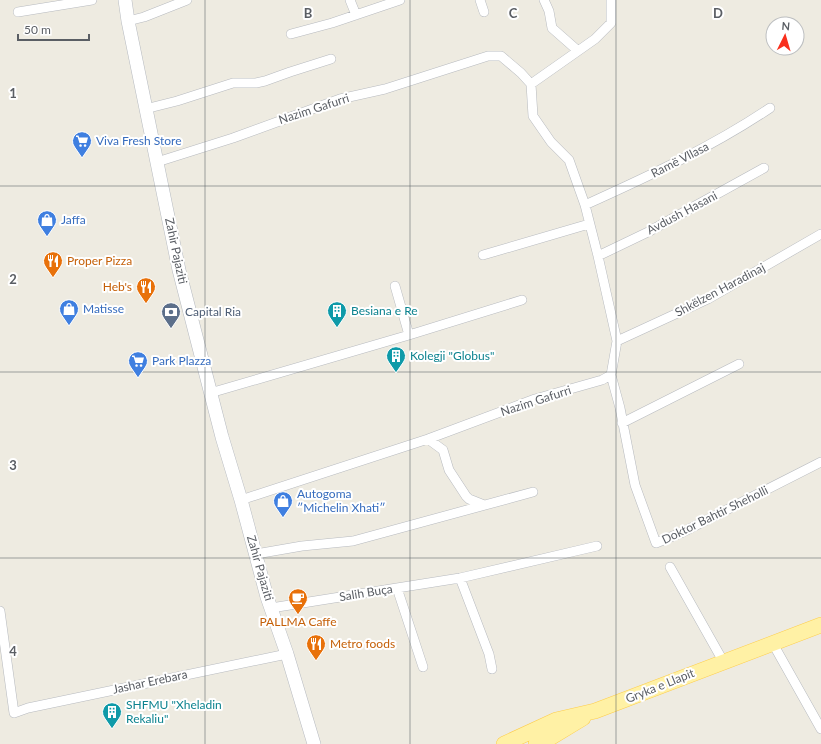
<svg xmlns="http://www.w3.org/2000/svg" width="821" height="744" viewBox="0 0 821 744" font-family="Lato,sans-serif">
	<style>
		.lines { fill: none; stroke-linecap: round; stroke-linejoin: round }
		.street-casing { stroke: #b7babf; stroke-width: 10 }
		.secondary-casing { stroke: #b7bbc1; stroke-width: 14 }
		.primary-casing { stroke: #fecd4a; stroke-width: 16 }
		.street { stroke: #fff; stroke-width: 9 }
		.secondary { stroke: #fff; stroke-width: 13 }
		.primary { stroke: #fff1a5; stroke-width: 15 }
		.grid { fill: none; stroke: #5a5e64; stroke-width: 1; stroke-opacity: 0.55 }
		.labels { text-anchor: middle; stroke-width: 4; stroke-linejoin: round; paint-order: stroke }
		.street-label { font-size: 12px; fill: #5a5e64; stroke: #fff }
		.shop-label { font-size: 12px; fill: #366cbe; stroke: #fff; text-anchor: start }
		.food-label { font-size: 12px; fill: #c56008; stroke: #fff; text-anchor: start }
		.culture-label { font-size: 12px; fill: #0d838f; stroke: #fff; text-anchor: start }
		.service-label { font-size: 12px; fill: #4e5e75; stroke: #fff; text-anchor: start }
		.grid-label { font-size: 13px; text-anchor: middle; font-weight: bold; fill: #5a5e64; stroke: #fff; stroke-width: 4; stroke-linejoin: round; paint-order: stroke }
	</style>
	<rect width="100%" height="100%" fill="#eeebe1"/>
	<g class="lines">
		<defs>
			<path id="street" d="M 350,0 L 356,15
				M 480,0 L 484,12
				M 544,0 L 549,11 L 552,28 L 577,50
				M 18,12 L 92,0
				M 128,21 L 144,17 L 187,0
				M 291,34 L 332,23 L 400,0
				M 531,84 L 533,116 L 551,142 L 569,160 L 585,205 L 598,256 L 617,341 L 611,375 L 620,408 L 635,485 L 656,543 L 683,532 L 821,462
				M 145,109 L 177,101 L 233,83 L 256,83 L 265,81 L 290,72 L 331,59
				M 157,162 L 233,138 L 340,99 L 385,89 L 488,56 L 501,56 L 521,73 L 531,84 L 595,39 L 611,23 L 611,0
				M 585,205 C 649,176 712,147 770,108
				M 483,255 L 589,224
				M 598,256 L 648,232 L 764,168
				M 395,286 L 409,335
				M 617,341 L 708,299 L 821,234
				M 211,391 L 217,391 L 409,335 L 522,300
				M 622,423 L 739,364
				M 428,439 L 443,450 L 449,470 L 466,496 L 469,499 L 484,505
				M 241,500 L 428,439 L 535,399 L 602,380 L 611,375
				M 256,554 L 302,546 L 353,541 L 533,492
				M 670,567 L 723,661
				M 460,578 L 489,654 L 492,669
				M 397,588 L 423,667
				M 271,608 L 460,578 L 597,546
				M 0,611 L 14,713 L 28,708 L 287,654
				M 772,642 L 821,729"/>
			<path id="secondary" d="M 125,0 L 128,21 L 179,270 L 222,437 L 241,500 L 267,597 L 287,654 L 314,744"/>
			<path id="primary" d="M 504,744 L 556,720 L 595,711 L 821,625
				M 536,744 L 550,738 L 583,718"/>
		</defs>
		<use href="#street" class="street-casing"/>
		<use href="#secondary" class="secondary-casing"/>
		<use href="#primary" class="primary-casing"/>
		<use href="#street" class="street"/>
		<use href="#secondary" class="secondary"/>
		<use href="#primary" class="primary"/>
	</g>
	<path class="grid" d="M 205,0 L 205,744M 410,0 L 410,744M 616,0 L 616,744M 0,186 L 821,186M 0,372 L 821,372M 0,558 L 821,558"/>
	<defs>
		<symbol id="supermarket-pin" viewBox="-11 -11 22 30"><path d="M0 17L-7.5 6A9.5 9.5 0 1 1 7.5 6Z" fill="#3f7fe0" stroke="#fff"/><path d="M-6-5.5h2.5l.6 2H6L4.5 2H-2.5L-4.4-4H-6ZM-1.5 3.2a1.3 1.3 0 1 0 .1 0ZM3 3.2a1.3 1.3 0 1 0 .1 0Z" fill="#fff"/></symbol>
		<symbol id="shop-pin" viewBox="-11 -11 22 30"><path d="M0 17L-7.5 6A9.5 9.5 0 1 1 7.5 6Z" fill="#3f7fe0" stroke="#fff"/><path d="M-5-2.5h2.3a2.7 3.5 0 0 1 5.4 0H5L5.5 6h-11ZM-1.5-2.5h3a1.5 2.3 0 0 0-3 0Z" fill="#fff"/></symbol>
		<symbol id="restaurant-pin" viewBox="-11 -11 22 30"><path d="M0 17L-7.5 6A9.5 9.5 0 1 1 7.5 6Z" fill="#e8710a" stroke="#fff"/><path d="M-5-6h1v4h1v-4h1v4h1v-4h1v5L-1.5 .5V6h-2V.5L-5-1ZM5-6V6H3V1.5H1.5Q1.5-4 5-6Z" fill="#fff"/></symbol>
		<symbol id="building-pin" viewBox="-11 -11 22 30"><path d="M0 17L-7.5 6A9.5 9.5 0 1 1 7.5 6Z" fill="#0f9aa8" stroke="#fff"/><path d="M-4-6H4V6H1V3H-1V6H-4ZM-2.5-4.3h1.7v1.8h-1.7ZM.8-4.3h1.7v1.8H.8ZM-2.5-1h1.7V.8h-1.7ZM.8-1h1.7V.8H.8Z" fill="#fff"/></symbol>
		<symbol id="bank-pin" viewBox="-11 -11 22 30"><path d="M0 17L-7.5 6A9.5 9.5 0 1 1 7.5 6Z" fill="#5c6f8a" stroke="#fff"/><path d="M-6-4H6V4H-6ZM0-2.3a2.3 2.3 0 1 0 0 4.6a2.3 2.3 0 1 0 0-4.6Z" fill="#fff"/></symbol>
		<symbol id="cafe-pin" viewBox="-11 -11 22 30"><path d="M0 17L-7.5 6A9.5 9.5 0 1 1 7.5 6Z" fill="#e8710a" stroke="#fff"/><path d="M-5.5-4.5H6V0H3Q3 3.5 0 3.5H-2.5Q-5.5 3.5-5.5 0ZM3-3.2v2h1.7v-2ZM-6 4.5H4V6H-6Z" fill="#fff"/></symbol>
	</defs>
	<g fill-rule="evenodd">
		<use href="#supermarket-pin" x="71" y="130" width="22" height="30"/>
		<use href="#shop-pin" x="36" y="209" width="22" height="30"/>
		<use href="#restaurant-pin" x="42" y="250" width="22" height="30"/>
		<use href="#restaurant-pin" x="135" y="276" width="22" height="30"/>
		<use href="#shop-pin" x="58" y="298" width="22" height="30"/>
		<use href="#building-pin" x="326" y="300" width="22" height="30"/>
		<use href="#bank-pin" x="160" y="301" width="22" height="30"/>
		<use href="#building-pin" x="385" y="345" width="22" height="30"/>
		<use href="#supermarket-pin" x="127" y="350" width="22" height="30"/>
		<use href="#shop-pin" x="272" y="490" width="22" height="30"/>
		<use href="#cafe-pin" x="287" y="587" width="22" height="30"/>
		<use href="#restaurant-pin" x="305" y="633" width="22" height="30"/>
		<use href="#building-pin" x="101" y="701" width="22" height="30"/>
	</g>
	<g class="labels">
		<g class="street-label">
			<text transform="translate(314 109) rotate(-18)" y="4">Nazim Gafurri</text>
			<text transform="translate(680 160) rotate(-27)" y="4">Ramë Vllasa</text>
			<text transform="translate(682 213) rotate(-28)" y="4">Avdush Hasani</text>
			<text transform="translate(176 251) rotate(78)" y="4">Zahir Pajaziti</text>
			<text transform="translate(720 290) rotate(-28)" y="4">Shkëlzen Haradinaj</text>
			<text transform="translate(536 401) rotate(-18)" y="4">Nazim Gafurri</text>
			<text transform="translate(715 515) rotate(-26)" y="4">Doktor Bahtir Sheholli</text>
			<text transform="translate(260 568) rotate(74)" y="4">Zahir Pajaziti</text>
			<text transform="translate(366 593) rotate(-9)" y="4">Salih Buça</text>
			<text transform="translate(150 682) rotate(-12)" y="4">Jashar Erebara</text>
			<text transform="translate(660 686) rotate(-22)" y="4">Gryka e Llapit</text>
		</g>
		<g class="shop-label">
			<text x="96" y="145">Viva Fresh Store</text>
			<text x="61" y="224">Jaffa</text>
			<text x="83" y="313">Matisse</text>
			<text x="152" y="365">Park Plazza</text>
			<text x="297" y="498">Autogoma<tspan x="297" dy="14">ʺMichelin Xhatiʺ</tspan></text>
		</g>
		<g class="food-label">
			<text x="67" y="265">Proper Pizza</text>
			<text x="132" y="291" text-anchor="end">Heb's</text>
			<text x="298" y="626" text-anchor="middle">PALLMA Caffe</text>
			<text x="330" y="648">Metro foods</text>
		</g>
		<g class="culture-label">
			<text x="351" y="315">Besiana e Re</text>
			<text x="410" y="360">Kolegji "Globus"</text>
			<text x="126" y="709">SHFMU "Xheladin<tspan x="126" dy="14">Rekaliu"</tspan></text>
		</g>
		<g class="service-label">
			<text x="185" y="316">Capital Ria</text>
		</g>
	</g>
	<g class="grid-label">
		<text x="308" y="18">B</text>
		<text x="513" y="18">C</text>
		<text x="718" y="18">D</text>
		<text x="13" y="98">1</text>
		<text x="13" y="284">2</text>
		<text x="13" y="470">3</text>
		<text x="13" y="656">4</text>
	</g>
	<g transform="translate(785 36) rotate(5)"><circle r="19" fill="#ffffff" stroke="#bdbfc1"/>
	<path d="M0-3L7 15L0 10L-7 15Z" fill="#f92f1c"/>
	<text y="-6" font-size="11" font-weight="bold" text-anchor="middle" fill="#5a5e64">N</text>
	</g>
	<path d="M18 34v6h71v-6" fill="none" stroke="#5a5e64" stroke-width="2"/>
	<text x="24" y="34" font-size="12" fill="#5a5e64" stroke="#ffffff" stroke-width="3" paint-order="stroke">50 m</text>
</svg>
